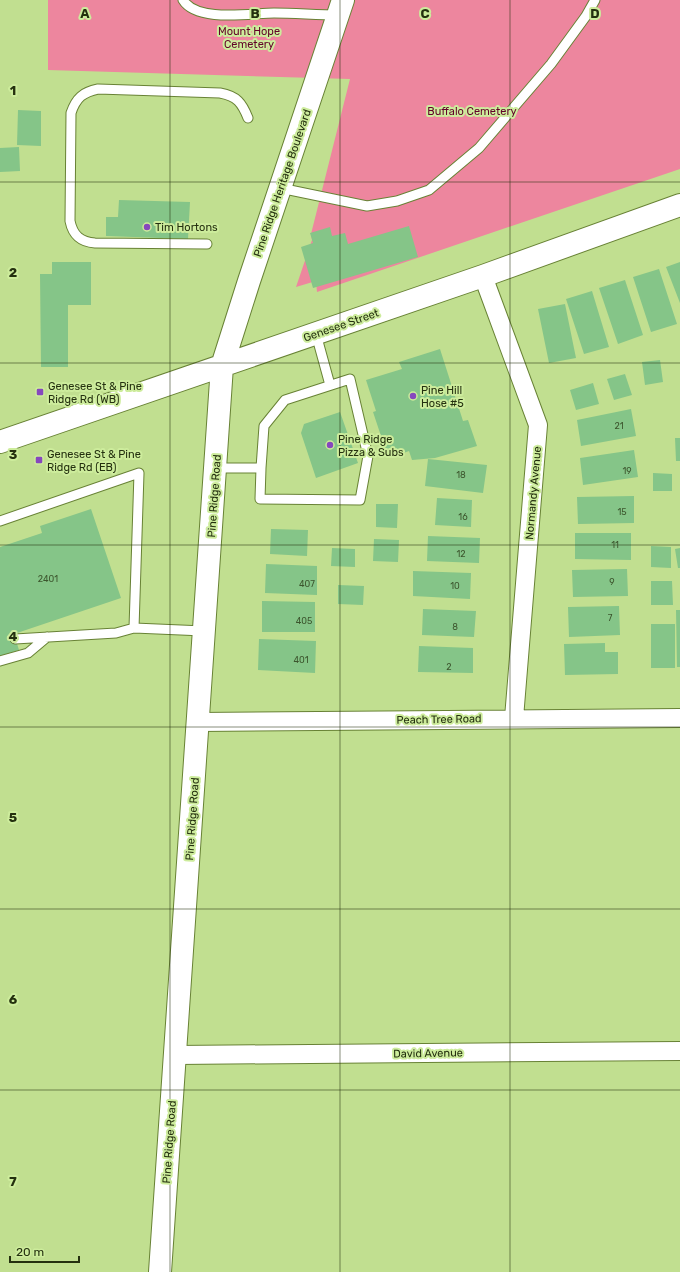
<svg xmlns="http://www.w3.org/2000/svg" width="680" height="1272" viewBox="0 0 680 1272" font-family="Rubik,sans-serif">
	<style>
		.green { fill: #ed869e }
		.building { fill: #85c588 }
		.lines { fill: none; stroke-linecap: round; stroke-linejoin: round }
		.lane-casing { stroke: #688235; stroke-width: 11 }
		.street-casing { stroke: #688235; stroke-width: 20 }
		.secondary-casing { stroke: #688235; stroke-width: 24 }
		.lane { stroke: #fff; stroke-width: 9 }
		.street { stroke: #fff; stroke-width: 18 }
		.secondary { stroke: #fff; stroke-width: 22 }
		.grid { fill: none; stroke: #24300f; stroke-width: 1; stroke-opacity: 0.55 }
		.poi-dot { fill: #8648bd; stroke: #cdec9c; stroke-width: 1.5 }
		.labels { text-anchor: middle; stroke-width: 4; stroke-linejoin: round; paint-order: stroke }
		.number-label { font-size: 9px; fill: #3c552d }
		.park-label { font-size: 11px; fill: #610028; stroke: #cdec9c }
		.street-label { font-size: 11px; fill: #24300f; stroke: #cdec9c }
		.poi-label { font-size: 11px; fill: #24300f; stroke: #cdec9c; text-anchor: start }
		.grid-label { font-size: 13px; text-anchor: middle; font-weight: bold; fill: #24300f; stroke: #cdec9c; stroke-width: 4; stroke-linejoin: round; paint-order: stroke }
	</style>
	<rect width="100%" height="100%" fill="#c1df90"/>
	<path class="green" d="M 48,0 L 680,0 L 680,169 L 317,292 L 316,281 L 296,287 L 312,240 L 311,234 L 350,79 L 48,70 Z"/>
	<path class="building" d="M 18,110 L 41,111 L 41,146 L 17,145 Z
		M 19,147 L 20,171 L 0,172 L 0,148 Z
		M 119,200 L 190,202 L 188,239 L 106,236 L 106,217 L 118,217 Z
		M 409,226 L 418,257 L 313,288 L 301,247 L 313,243 L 310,233 L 330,227 L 332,236 L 345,233 L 348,244 Z
		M 52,262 L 91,262 L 91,305 L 68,305 L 68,367 L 41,367 L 40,274 L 52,274 Z
		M 680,262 L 680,303 L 666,267 Z
		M 659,269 L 677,324 L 651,332 L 633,277 Z
		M 625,280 L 643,335 L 618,344 L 599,288 Z
		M 592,291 L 609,347 L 584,354 L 566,299 Z
		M 565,304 L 576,358 L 549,363 L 538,309 Z
		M 440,349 L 463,421 L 468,420 L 477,446 L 435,458 L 412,460 L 409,451 L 398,455 L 383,455 L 379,443 L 383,442 L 373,412 L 376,411 L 366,380 L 402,369 L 399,362 Z
		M 660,360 L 663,382 L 645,385 L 642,362 Z
		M 625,374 L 632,395 L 614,400 L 607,379 Z
		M 593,383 L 599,404 L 576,410 L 570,390 Z
		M 631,409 L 636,436 L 581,446 L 577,420 Z
		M 340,412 L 358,463 L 316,478 L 301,433 L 304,424 Z
		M 675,438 L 680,438 L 680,461 L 676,461 Z
		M 634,450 L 638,477 L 583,485 L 580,458 Z
		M 428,459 L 487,465 L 483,493 L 425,486 Z
		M 653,473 L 672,474 L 672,491 L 653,491 Z
		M 634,496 L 634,523 L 578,524 L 577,497 Z
		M 437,498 L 472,500 L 471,527 L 435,525 Z
		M 376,504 L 398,504 L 397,528 L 376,527 Z
		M 91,509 L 121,598 L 14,634 L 19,650 L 0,656 L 0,547 L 42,533 L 40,526 Z
		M 271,529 L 308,530 L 307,556 L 270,554 Z
		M 575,533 L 631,533 L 631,560 L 575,559 Z
		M 428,536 L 480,538 L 479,563 L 427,561 Z
		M 374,539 L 399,540 L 398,562 L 373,561 Z
		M 651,546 L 671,547 L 671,568 L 651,567 Z
		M 332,548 L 355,549 L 355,567 L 331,566 Z
		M 680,548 L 680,568 L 678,568 L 675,549 Z
		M 266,564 L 317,566 L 317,595 L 265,593 Z
		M 627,569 L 628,596 L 573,597 L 572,570 Z
		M 413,571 L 471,573 L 470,599 L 413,596 Z
		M 651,581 L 672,581 L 673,605 L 651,605 Z
		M 338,585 L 364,586 L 363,605 L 338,604 Z
		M 262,601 L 315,602 L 315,632 L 262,632 Z
		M 619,606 L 620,635 L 569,637 L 568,607 Z
		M 423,609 L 476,611 L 474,637 L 422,635 Z
		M 676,610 L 680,610 L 680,667 L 677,667 Z
		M 651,624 L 675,624 L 675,668 L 651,668 Z
		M 259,639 L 316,641 L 315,673 L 258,670 Z
		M 605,643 L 605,652 L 618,652 L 618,674 L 565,675 L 564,644 Z
		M 419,646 L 473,648 L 473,673 L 418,672 Z"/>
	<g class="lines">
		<defs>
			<path id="lane" d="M 183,0 C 197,23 252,13 274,13 C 295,13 317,15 338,15
				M 280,188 L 367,206 L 397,201 L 429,190 L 479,148 L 551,64 L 586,16 L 595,0
				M 207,244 L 95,243 C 81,242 73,236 70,221 L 71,113 C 76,98 83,92 98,89 L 220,93 C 237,96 242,103 248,118
				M 316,334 L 330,385
				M 216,468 L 261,468 L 264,426 L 285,400 L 350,379 L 368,456 L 360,500 L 260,499 L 261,468
				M 0,521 L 139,473 L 134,628
				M 15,639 L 116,633 L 134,628 L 204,631
				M 0,661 L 28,653 L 47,637"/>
			<path id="street" d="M 483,276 L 538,425 L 514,718
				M 199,722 L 680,718
				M 176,1055 L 680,1051"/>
			<path id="secondary" d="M 0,442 L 483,276 L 680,205
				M 160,1272 L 222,366 L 249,281 L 343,0"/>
		</defs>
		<use href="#lane" class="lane-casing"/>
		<use href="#street" class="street-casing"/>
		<use href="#secondary" class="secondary-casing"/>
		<use href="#lane" class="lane"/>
		<use href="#street" class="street"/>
		<use href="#secondary" class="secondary"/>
	</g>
	<path class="grid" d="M 170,0 L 170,1272M 340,0 L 340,1272M 510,0 L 510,1272M 0,182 L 680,182M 0,363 L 680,363M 0,545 L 680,545M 0,727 L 680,727M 0,909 L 680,909M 0,1090 L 680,1090"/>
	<g class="poi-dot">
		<circle cx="147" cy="227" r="4"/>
		<rect x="36" y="388" width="8" height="8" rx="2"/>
		<circle cx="413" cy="396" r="4"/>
		<circle cx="330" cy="445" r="4"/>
		<rect x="35" y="456" width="8" height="8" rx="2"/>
	</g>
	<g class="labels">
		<g class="number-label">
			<text x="619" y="429">21</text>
			<text x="627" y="474">19</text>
			<text x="461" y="478">18</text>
			<text x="622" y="515">15</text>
			<text x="463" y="520">16</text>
			<text x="615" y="548">11</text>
			<text x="461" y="557">12</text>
			<text x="48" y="582">2401</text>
			<text x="612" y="585">9</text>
			<text x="307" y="587">407</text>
			<text x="455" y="589">10</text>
			<text x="610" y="621">7</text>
			<text x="304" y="624">405</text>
			<text x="455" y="630">8</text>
			<text x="301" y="663">401</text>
			<text x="449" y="670">2</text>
		</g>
		<g class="park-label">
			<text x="249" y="35">Mount Hope<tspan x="249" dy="13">Cemetery</tspan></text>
			<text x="472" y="115">Buffalo Cemetery</text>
		</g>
		<g class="street-label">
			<text transform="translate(282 183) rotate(-71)" y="4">Pine Ridge Heritage Boulevard</text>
			<text transform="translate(341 325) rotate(-19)" y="4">Genesee Street</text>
			<text transform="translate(533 493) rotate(-85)" y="4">Normandy Avenue</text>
			<text transform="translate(214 496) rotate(-86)" y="4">Pine Ridge Road</text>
			<text transform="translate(439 719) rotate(-1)" y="4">Peach Tree Road</text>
			<text transform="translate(192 819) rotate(-86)" y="4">Pine Ridge Road</text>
			<text transform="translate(428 1053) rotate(-1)" y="4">David Avenue</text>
			<text transform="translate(169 1142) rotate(-86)" y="4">Pine Ridge Road</text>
		</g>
		<g class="poi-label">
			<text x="155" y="231">Tim Hortons</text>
			<text x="48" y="390">Genesee St &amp; Pine<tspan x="48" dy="13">Ridge Rd (WB)</tspan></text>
			<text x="421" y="394">Pine Hill<tspan x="421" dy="13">Hose #5</tspan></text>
			<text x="338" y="443">Pine Ridge<tspan x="338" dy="13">Pizza &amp; Subs</tspan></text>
			<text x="47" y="458">Genesee St &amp; Pine<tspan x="47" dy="13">Ridge Rd (EB)</tspan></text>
		</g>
	</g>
	<g class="grid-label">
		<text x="85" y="18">A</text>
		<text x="255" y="18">B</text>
		<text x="425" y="18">C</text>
		<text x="595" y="18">D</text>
		<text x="13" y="95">1</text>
		<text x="13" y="277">2</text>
		<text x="13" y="459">3</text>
		<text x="13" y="641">4</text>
		<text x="13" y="822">5</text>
		<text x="13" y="1004">6</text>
		<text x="13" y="1186">7</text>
	</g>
	<path d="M10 1256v6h69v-6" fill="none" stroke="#24300f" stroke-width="2"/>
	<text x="16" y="1256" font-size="12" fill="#24300f" stroke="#cdec9c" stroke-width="3" paint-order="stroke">20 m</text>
</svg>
